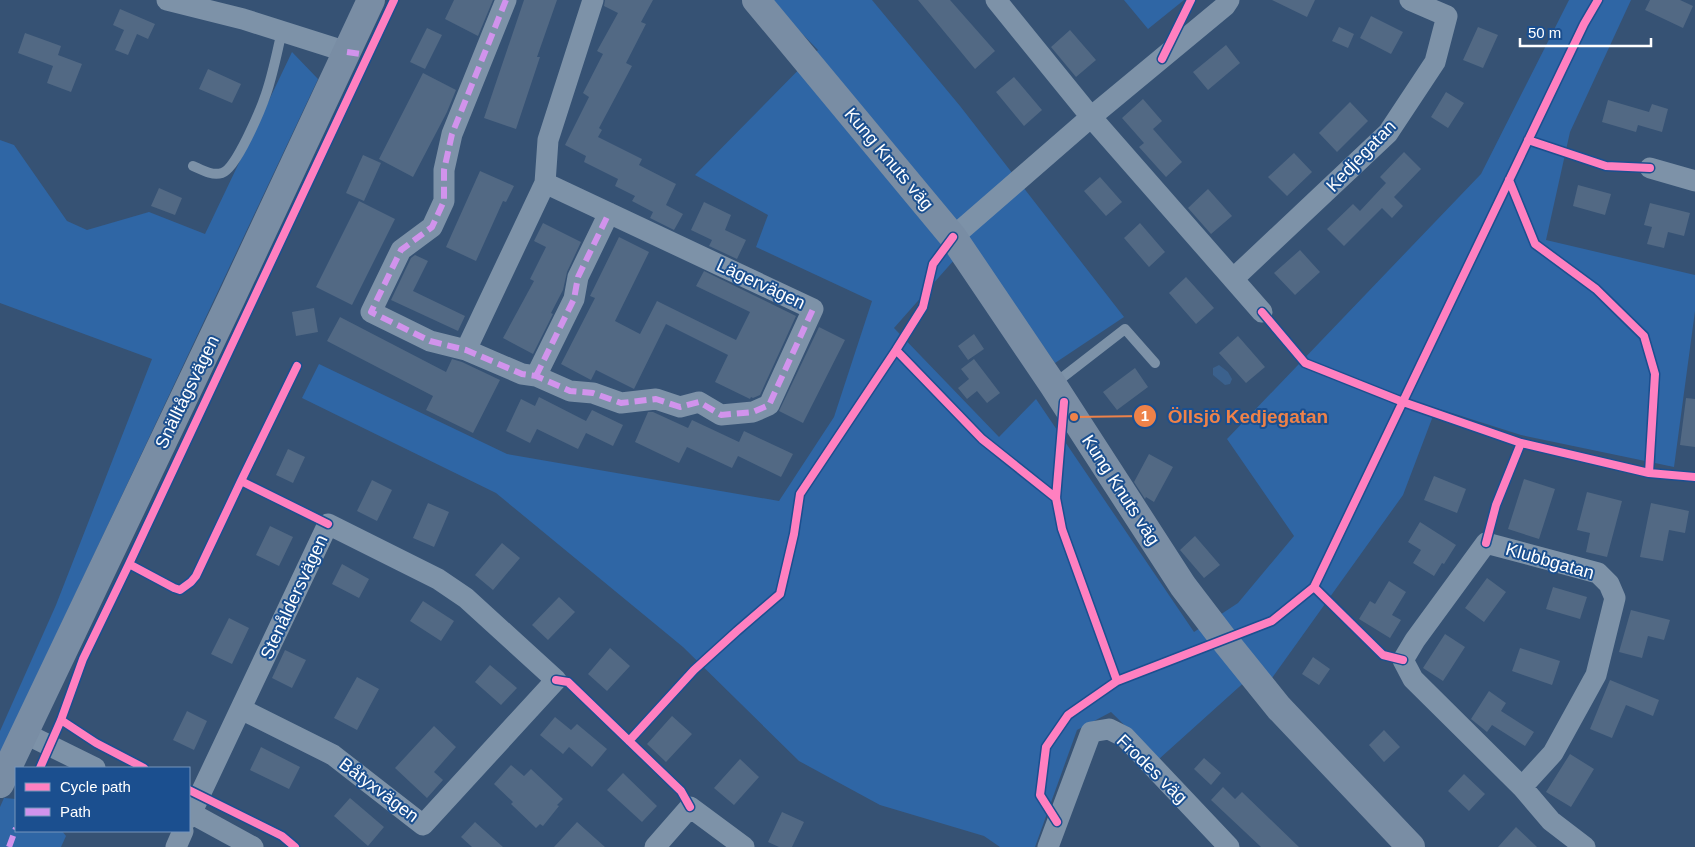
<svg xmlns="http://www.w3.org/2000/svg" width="1695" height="847" viewBox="0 0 1695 847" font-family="Arial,sans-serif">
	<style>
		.green { fill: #2f66a5 }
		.water { fill: #3b618d }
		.building { fill: #526984 }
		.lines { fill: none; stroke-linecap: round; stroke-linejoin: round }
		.lane { stroke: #7d92a8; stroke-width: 10 }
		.street { stroke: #7d92a8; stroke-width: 21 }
		.secondary { stroke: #798da4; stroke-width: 28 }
		.quiet { stroke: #d193ec; stroke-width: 6; stroke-dasharray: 12 6; stroke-linecap: butt }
		.cycleway-casing { stroke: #1b4f8f; stroke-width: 11 }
		.cycleway { stroke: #ff80c0; stroke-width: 8 }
		.labels { text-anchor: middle; stroke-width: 4; stroke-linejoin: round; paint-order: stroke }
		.street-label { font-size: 18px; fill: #fff; stroke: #1b4f8f }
		.leader { fill: none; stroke: #ee8249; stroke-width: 2 }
		.callout-dot { fill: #ee8249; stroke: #1b4f8f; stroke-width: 2 }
		.mark-label { font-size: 15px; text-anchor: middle; font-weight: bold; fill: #fff }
		.callout-label { font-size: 19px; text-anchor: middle; font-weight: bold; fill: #ee8249; stroke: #1b4f8f; stroke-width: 4; stroke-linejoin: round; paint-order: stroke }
	</style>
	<rect width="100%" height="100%" fill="#365274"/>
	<path class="green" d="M 769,0 L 872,0 L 960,106 L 1124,317 L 1055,363 L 970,242 L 894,328 L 999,437 L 1036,399 L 1194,632 L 1238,603 L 1294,536 L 1227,439 L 1481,174 L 1569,0 L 1631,0 L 1570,132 L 1546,240 L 1695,275 L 1695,311 L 1674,467 L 1521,435 L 1436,408 L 1403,495 L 1272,678 L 1259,669 L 1159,759 L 1111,712 L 1077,730 L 1035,847 L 1000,847 L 984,836 L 880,805 L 799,761 L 683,647 L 496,493 L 302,398 L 319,364 L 507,454 L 779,501 L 834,417 L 872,301 L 756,247 L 768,215 L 695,175 L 818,50 Z
		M 1124,0 L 1184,0 L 1148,29 Z
		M 292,52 L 318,79 L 0,754 L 0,731 L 56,605 L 152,359 L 0,303 L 0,140 L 14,145 L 67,221 L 87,230 L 149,212 L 205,234 Z
		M 4,798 L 16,799 L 16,831 L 62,831 L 66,836 L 61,847 L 0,847 L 0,807 Z"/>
	<path class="water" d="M 1219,365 L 1228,372 L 1232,379 L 1230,384 L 1225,385 L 1213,375 L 1213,368 Z"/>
	<path class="building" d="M 454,0 L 493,0 L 478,36 L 445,19 Z
		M 524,0 L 557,0 L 537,57 L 540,57 L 516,129 L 484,118 Z
		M 605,0 L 653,0 L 641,22 L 646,24 L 626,63 L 632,66 L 599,128 L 602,130 L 598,137 L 642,159 L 639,165 L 676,184 L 666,205 L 683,214 L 674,230 L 650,218 L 653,212 L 632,201 L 635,196 L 615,186 L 618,179 L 584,162 L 586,156 L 565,145 L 589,97 L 583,93 L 603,54 L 597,51 L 618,13 L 604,6 Z
		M 918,0 L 950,0 L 995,51 L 975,69 Z
		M 1272,0 L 1315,0 L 1307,17 Z
		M 1650,0 L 1680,0 L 1693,6 L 1683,28 L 1645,10 Z
		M 120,9 L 155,24 L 148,39 L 137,34 L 128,55 L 115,50 L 124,30 L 113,25 Z
		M 1371,16 L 1403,32 L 1391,54 L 1360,38 Z
		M 1339,27 L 1354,34 L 1348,48 L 1332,41 Z
		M 1478,27 L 1498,35 L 1483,68 L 1463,60 Z
		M 427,28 L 442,35 L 425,69 L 410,62 Z
		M 1070,30 L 1096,60 L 1076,77 L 1051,47 Z
		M 25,33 L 61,46 L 58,55 L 82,64 L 71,92 L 47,83 L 53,66 L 18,53 Z
		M 1226,45 L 1240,63 L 1208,90 L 1193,72 Z
		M 208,69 L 241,84 L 232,103 L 199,89 Z
		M 423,73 L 456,90 L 447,112 L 413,177 L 379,159 Z
		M 1014,77 L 1042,110 L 1024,126 L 996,92 Z
		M 1446,92 L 1464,103 L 1448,128 L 1431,117 Z
		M 1143,99 L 1162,121 L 1153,129 L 1182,162 L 1166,177 L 1139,147 L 1144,143 L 1122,118 Z
		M 1608,100 L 1649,112 L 1652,104 L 1668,109 L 1662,132 L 1638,125 L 1636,132 L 1602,122 Z
		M 1350,102 L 1368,121 L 1337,152 L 1319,133 Z
		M 1404,152 L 1421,169 L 1394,197 L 1403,206 L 1392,218 L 1382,208 L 1344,246 L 1327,229 L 1353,204 L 1360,211 L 1386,183 L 1380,177 Z
		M 1294,153 L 1312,172 L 1287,196 L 1268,177 Z
		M 363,155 L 381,163 L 364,201 L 346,193 Z
		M 480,171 L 514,186 L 506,202 L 503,201 L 476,261 L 446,247 Z
		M 1100,177 L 1122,202 L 1106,216 L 1084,191 Z
		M 1578,185 L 1611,194 L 1605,215 L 1573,206 Z
		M 159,188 L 182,198 L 175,215 L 151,206 Z
		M 1208,189 L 1232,216 L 1211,234 L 1188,208 Z
		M 359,201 L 395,219 L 352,305 L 316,287 Z
		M 704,202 L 731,215 L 725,230 L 746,240 L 737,259 L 709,246 L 712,240 L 691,230 Z
		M 1650,203 L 1690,213 L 1684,236 L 1668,232 L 1664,248 L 1647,244 L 1652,227 L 1644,225 Z
		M 543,223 L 581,242 L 567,272 L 563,290 L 551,313 L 553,314 L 533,354 L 503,338 L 534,281 L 530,279 L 546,247 L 534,241 Z
		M 1140,223 L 1165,252 L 1149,267 L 1124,238 Z
		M 619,237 L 649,252 L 615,321 L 640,334 L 657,301 L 736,340 L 750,312 L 696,286 L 704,271 L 796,316 L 760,395 L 753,398 L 751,397 L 750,399 L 715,382 L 728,355 L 666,324 L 634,389 L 596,370 L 591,380 L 561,364 L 595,298 L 590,296 Z
		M 1300,250 L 1320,272 L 1295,295 L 1274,273 Z
		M 415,255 L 428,261 L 413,291 L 465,316 L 458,331 L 391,300 L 411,258 Z
		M 1186,277 L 1214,308 L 1196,324 L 1169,293 Z
		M 314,308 L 318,332 L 296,336 L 292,312 Z
		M 340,317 L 446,372 L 452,359 L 462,362 L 500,380 L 473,433 L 426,410 L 433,396 L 327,341 Z
		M 819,327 L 845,340 L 803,423 L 779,411 Z
		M 974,334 L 984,349 L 968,360 L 958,346 Z
		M 1238,336 L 1265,367 L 1246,383 L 1219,353 Z
		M 974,359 L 1000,393 L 987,403 L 977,391 L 967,399 L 958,388 L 969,379 L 961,369 Z
		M 1135,368 L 1148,387 L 1117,410 L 1103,392 Z
		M 539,397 L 586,421 L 592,410 L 623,425 L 613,446 L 586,433 L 578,449 L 537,429 L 530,443 L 506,431 L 521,399 L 535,406 Z
		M 1686,398 L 1695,399 L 1695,447 L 1680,445 Z
		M 648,412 L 653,412 L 688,428 L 692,420 L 739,442 L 744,431 L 793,454 L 781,477 L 738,456 L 732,468 L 687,447 L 679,463 L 635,442 Z
		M 288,449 L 305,457 L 293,483 L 276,475 Z
		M 1149,454 L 1173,467 L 1154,502 L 1146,497 L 1145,499 L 1134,482 Z
		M 1434,476 L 1466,489 L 1457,513 L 1424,500 Z
		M 1524,479 L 1555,489 L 1539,539 L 1508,529 Z
		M 372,480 L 392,490 L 377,521 L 357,511 Z
		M 1587,492 L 1622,501 L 1607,557 L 1586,552 L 1590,533 L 1577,530 Z
		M 428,503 L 449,512 L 434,547 L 413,538 Z
		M 1651,503 L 1689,511 L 1685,533 L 1669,530 L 1663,561 L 1640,557 Z
		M 1420,522 L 1456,545 L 1444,564 L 1442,563 L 1434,576 L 1413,563 L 1421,550 L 1408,542 Z
		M 270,526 L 293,537 L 279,566 L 256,555 Z
		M 1195,536 L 1220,565 L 1204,578 L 1180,550 Z
		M 502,543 L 520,558 L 493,590 L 475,575 Z
		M 342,564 L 369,579 L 359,598 L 332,584 Z
		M 1487,578 L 1506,592 L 1484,622 L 1465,608 Z
		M 1389,581 L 1406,592 L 1392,615 L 1401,620 L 1390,638 L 1359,619 L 1370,601 L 1375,604 Z
		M 1553,587 L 1587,597 L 1580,619 L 1546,609 Z
		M 559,597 L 575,612 L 548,640 L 532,625 Z
		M 423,601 L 454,621 L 441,641 L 410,621 Z
		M 1631,610 L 1670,620 L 1664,640 L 1648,636 L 1642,658 L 1619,652 Z
		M 229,618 L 249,628 L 232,664 L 211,654 Z
		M 1445,634 L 1465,647 L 1443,681 L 1423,668 Z
		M 610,648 L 630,666 L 607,691 L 588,674 Z
		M 1520,648 L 1560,661 L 1552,685 L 1512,671 Z
		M 285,650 L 306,660 L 292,688 L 272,678 Z
		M 1313,657 L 1330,669 L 1319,685 L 1302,674 Z
		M 490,665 L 517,688 L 501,705 L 475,682 Z
		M 357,677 L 379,689 L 357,730 L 334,718 Z
		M 1610,680 L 1659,700 L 1653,716 L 1626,705 L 1612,738 L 1590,729 Z
		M 1489,691 L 1506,703 L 1501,711 L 1534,732 L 1525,746 L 1492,725 L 1487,732 L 1471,719 Z
		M 187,711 L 207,721 L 194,750 L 173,740 Z
		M 672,716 L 692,734 L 666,762 L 647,744 Z
		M 555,717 L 571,730 L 577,724 L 607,749 L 592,767 L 569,747 L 563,754 L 540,735 Z
		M 434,726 L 456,747 L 434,772 L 443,780 L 427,798 L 395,768 Z
		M 1384,730 L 1400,747 L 1384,762 L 1369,745 Z
		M 261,747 L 300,767 L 289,789 L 250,770 Z
		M 1570,754 L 1594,769 L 1571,807 L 1546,792 Z
		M 1204,758 L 1221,773 L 1211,785 L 1194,769 Z
		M 740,759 L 759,777 L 734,805 L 714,788 Z
		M 511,765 L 524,776 L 531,769 L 563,799 L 557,805 L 559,806 L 543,826 L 540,824 L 536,828 L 511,804 L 513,802 L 494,784 Z
		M 623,773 L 657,806 L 642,822 L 607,790 Z
		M 1464,774 L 1485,794 L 1469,811 L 1448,791 Z
		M 1223,787 L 1235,799 L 1242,792 L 1299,847 L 1261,847 L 1211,800 Z
		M 350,798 L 384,827 L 368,846 L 334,816 Z
		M 782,812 L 804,822 L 792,847 L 779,847 L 768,842 Z
		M 475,822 L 503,847 L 472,847 L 461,837 Z
		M 577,822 L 605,847 L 554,847 Z
		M 1516,827 L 1537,847 L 1498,847 Z"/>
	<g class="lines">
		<path class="lane" d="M 193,166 C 202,170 212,176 222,173 C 236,169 261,109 266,94 C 273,74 277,52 282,31
			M 1054,384 L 1125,329 L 1155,363"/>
		<path class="street" d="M 167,0 L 243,19 L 347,52
			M 506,0 L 452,134 L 444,170 L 444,201 L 432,227 L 401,250 L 371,312 L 430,341 L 466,350 L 522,374 L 536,376 L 570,391 L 593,393 L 621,403 L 656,399 L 680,407 L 699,402 L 721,415 L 753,412 L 769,405 L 813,309 L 545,183 L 548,140 L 593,0
			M 996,0 L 1091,117 L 1262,312
			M 1650,168 L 1695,181
			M 953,237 L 1091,117 L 1225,6 L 1229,0
			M 1233,279 L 1388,133 L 1435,62 L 1447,16 L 1410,0
			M 466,350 L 545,183
			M 536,376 L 574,299 L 578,277 L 609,213
			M 24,733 L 95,768
			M 1522,787 L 1553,753 L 1596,675 L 1615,598 L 1609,584 L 1598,573 L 1486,543 L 1415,640 L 1403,660 L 1413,679 L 1522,787 L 1551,821 L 1585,847
			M 189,812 L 253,847
			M 189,818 L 328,524 L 438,579 L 466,598 L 556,680 L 423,825 L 333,755 L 241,709
			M 176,847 L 183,831
			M 655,847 L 690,807 L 744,847
			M 1048,847 L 1091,732 L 1109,729 L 1125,737 L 1229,847"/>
		<path class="secondary" d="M 756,0 L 953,237 L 1053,385 L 1183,586 L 1225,641 L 1279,708 L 1411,847
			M 0,784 L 231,299 L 371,0"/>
		<path class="quiet" d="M 506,0 L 452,134 L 444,170 L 444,201 L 432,227 L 401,250 L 371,312 L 430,341 L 466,350 L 522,374 L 536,376 L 570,391 L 593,393 L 621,403 L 656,399 L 680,407 L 699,402 L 721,415 L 753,412 L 769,405 L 813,309
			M 347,52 L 368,55
			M 536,376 L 574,299 L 578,277 L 609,213
			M 9,847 L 16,828"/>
		<defs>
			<path id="cycleway" d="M 1162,59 L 1191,0
				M 1528,140 L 1606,166 L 1650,168
				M 1509,180 L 1535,244 L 1596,289 L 1644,336 L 1655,374 L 1649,473
				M 1262,312 L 1305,363 L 1403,402 L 1521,443 L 1649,473 L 1695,477
				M 896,350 L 982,439 L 1056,498
				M 297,366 L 241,481 L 328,524
				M 1064,402 L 1056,498 L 1062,529 L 1117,681
				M 1486,543 L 1496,505 L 1521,443
				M 129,564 L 174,588 L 180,590 L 191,582 L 196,576 L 241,481
				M 1314,587 L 1383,655 L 1403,660
				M 556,680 L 568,682 L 681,791 L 690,807
				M 61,720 L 96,743 L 144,768
				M 629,741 L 694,670 L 737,631 L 780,594 L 794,534 L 800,494 L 896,350 L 923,307 L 933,264 L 953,237
				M 40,768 L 61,720 L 83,659 L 129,564 L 394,0
				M 189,790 L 282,836 L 295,847
				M 1057,822 L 1040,795 L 1046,747 L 1068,715 L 1117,681 L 1272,621 L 1314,587 L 1584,24 L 1598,0"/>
		</defs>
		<use href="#cycleway" class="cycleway-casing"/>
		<use href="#cycleway" class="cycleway"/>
	</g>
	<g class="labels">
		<g class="street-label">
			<text transform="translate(1361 156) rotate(-46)" y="6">Kedjegatan</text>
			<text transform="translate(889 159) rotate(50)" y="6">Kung Knuts väg</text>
			<text transform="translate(761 284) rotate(25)" y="6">Lägervägen</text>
			<text transform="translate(187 392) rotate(-64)" y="6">Snälltågsvägen</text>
			<text transform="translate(1121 490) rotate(57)" y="6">Kung Knuts väg</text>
			<text transform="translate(1550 561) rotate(16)" y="6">Klubbgatan</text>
			<text transform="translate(294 597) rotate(-65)" y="6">Stenåldersvägen</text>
			<text transform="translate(1152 769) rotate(44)" y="6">Frodes väg</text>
			<text transform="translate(379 790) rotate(37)" y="6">Båtyxvägen</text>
		</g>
	</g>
	<path class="leader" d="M1074 417L1145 416"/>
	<g class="callout-dot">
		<circle cx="1074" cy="417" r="5"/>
		<circle cx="1145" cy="416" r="12"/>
	</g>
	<g class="mark-label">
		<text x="1145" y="421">1</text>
	</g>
	<g class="callout-label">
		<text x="1248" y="423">Öllsjö Kedjegatan</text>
	</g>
	<rect x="15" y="767" width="175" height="65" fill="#1b4f8f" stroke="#7695bc"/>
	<rect x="25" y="783" width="25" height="8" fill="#ff80c0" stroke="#7695bc"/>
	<text x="60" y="792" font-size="15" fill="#ffffff">Cycle path</text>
	<rect x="25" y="808" width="25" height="8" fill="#d193ec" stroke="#7695bc"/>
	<text x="60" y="817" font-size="15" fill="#ffffff">Path</text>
	<path d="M1520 38v8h131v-8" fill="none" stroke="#ffffff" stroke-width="2.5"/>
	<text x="1528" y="38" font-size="15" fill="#ffffff" stroke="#1b4f8f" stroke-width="4" paint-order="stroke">50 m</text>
</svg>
